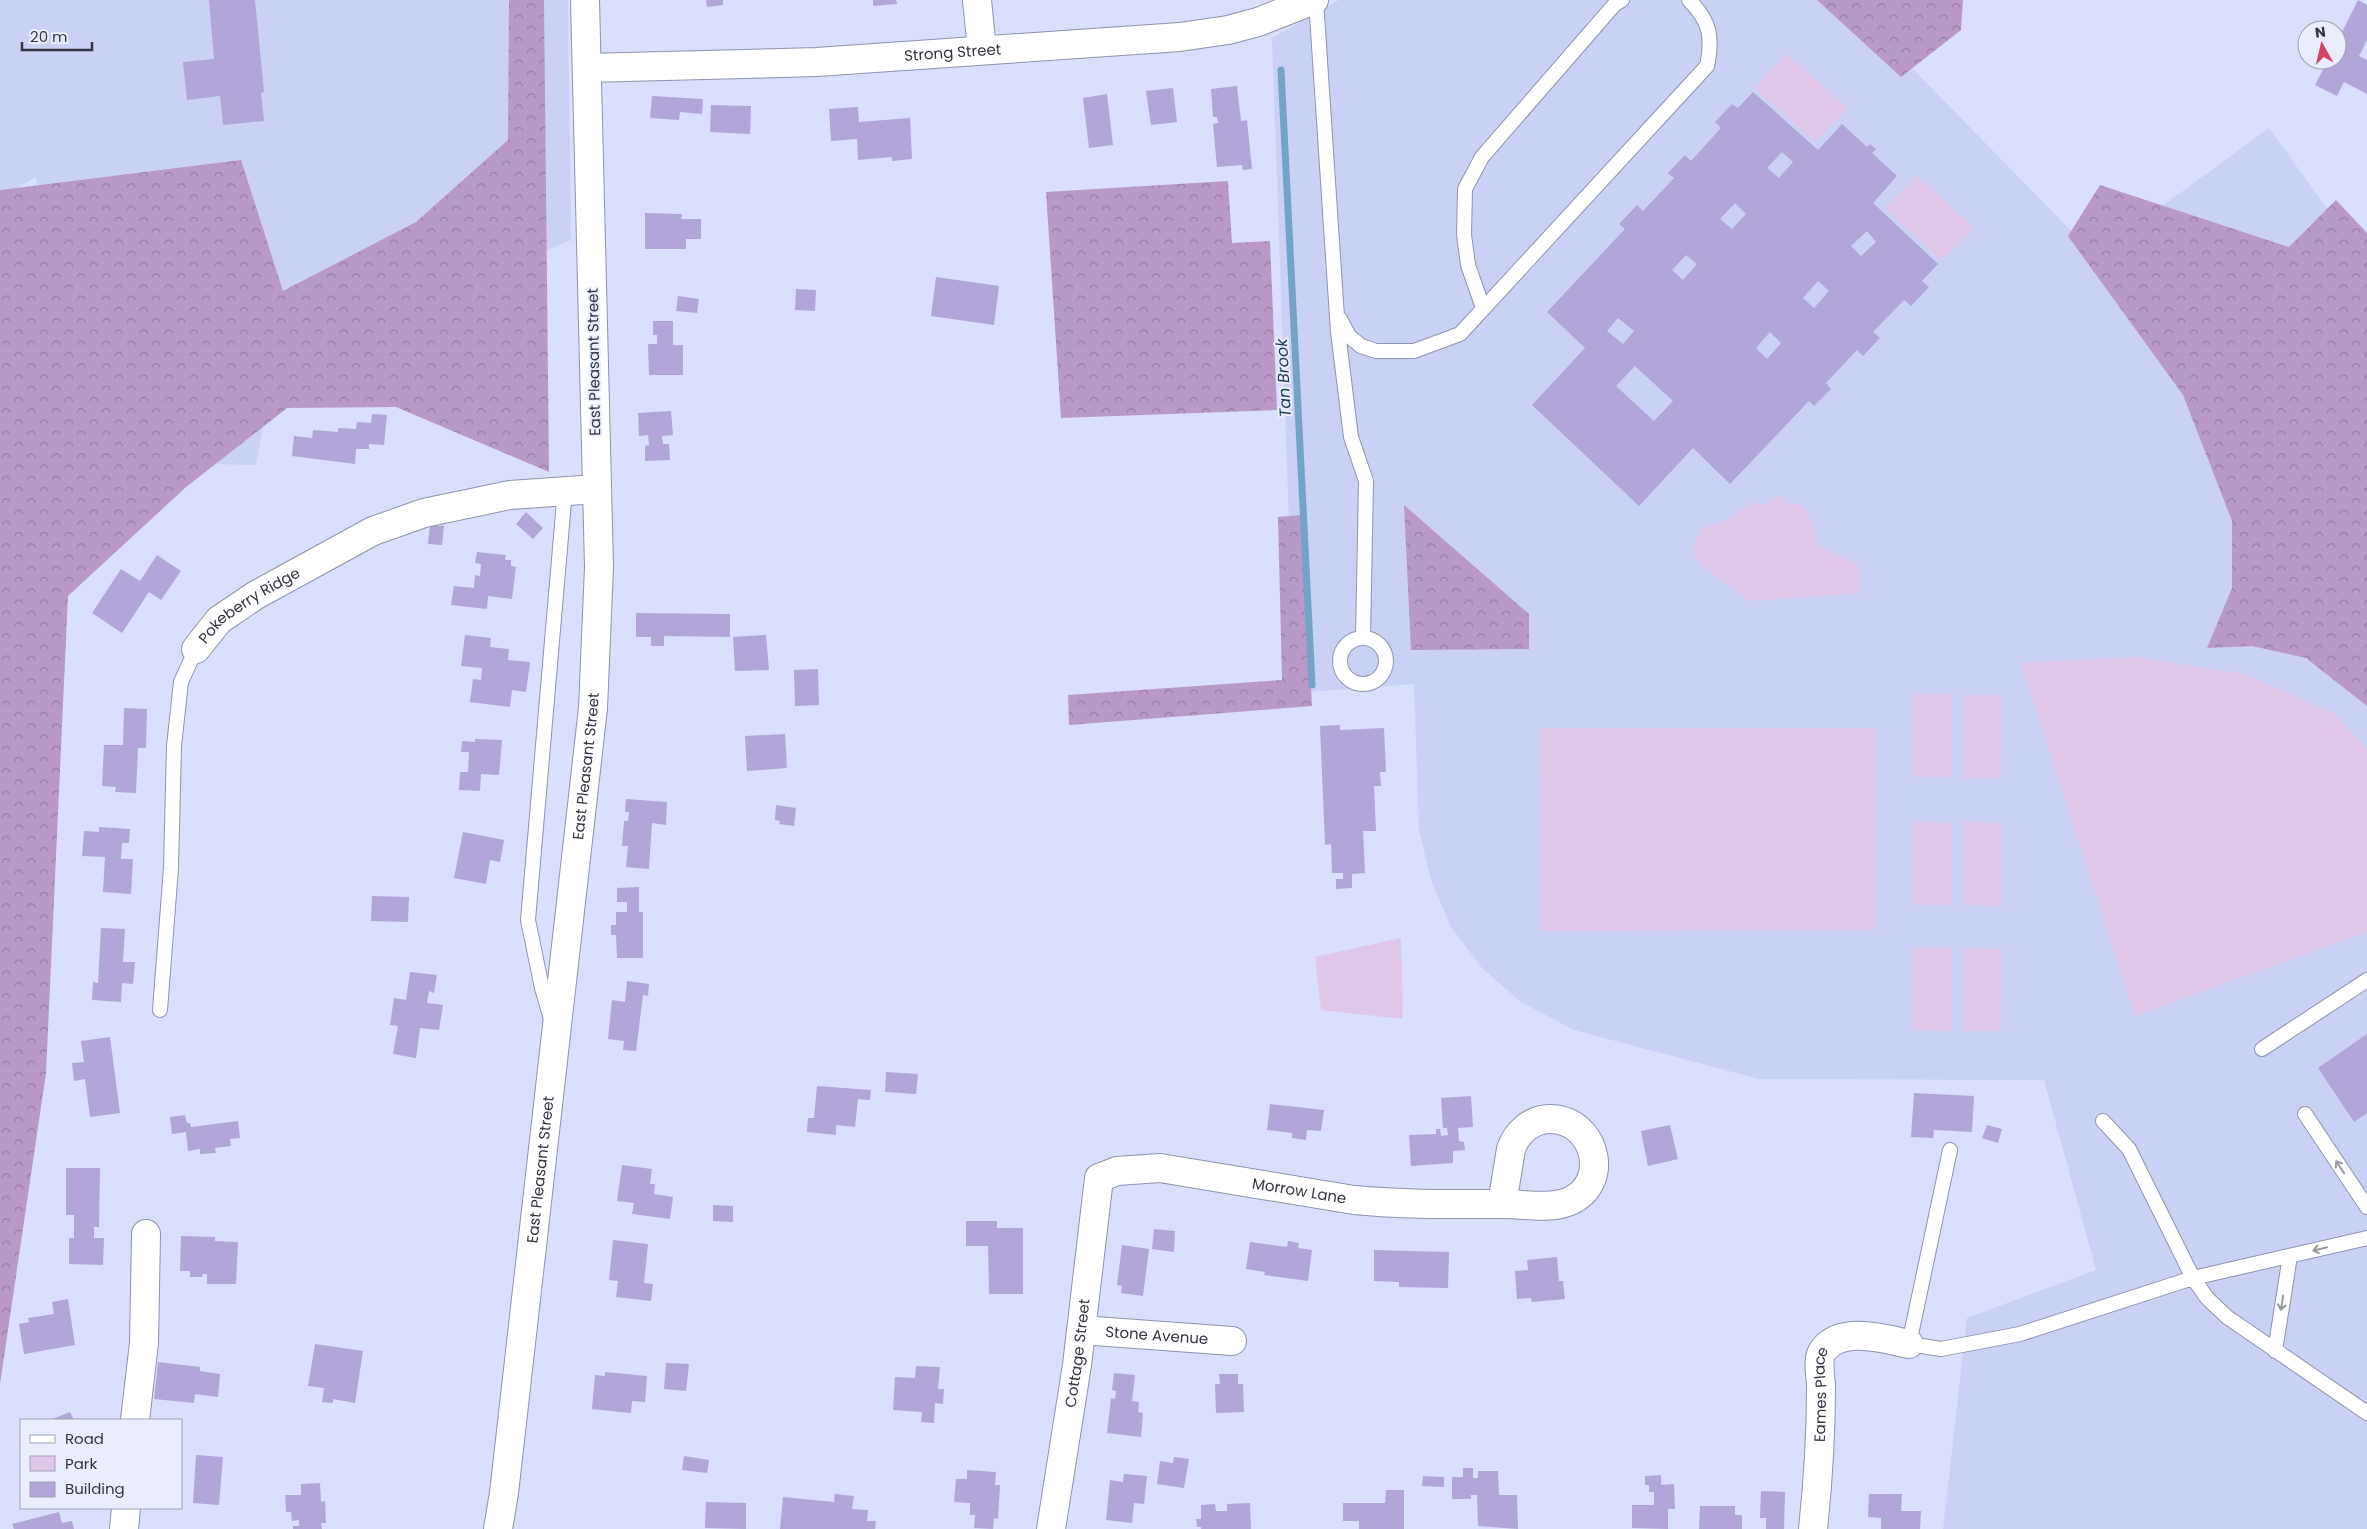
<svg xmlns="http://www.w3.org/2000/svg" width="2367" height="1529" viewBox="0 0 2367 1529" font-family="Poppins,sans-serif">
	<style>
		.built { fill: #cbd1f5 }
		.forest { fill: url(#forest-crowns) }
		.park { fill: #dfc7ea }
		.lines { fill: none; stroke-linecap: round; stroke-linejoin: round }
		.stream { stroke: #73a4c7; stroke-width: 7 }
		.building { fill: #b2a5d8; fill-rule: evenodd }
		.lane-casing { stroke: #8e93ae; stroke-width: 16 }
		.street-casing { stroke: #8e93ae; stroke-width: 30 }
		.secondary-casing { stroke: #8e93ae; stroke-width: 30 }
		.lane { stroke: #fff; stroke-width: 14 }
		.street { stroke: #fff; stroke-width: 28 }
		.secondary { stroke: #fff; stroke-width: 28 }
		.oneway { stroke: #999aa0 }
		.labels { text-anchor: middle; stroke-width: 4; stroke-linejoin: round; paint-order: stroke }
		.street-label { font-size: 15px; fill: #333540; stroke: #e9edfe }
		.water-label { font-size: 16px; font-style: italic; fill: #133b54; stroke: #e9edfe }
	</style>
	<defs>
		<pattern id="forest-crowns" width="20" height="18" patternUnits="userSpaceOnUse" patternTransform="scale(1.25)"><rect width="20" height="18" fill="#b899c7"/><path d="M2 6a3 3 0 1 1 6 0M12 15a3 3 0 1 1 6 0" fill="none" stroke="#967ea3"/></pattern>
	</defs>
	<rect width="100%" height="100%" fill="#d9dffc"/>
	<path class="built" d="M 0,0 L 568,0 L 571,240 L 273,369 L 256,465 L 76,461 L 36,177 L 0,198 Z
		M 1339,0 L 1860,0 L 1864,19 L 2095,255 L 2269,128 L 2367,264 L 2367,1529 L 1943,1529 L 1967,1318 L 2096,1270 L 2044,1080 L 1759,1079 L 1574,1030 L 1521,1002 L 1482,968 L 1451,927 L 1431,880 L 1419,830 L 1414,684 L 1295,693 L 1272,38 Z"/>
	<path class="forest" d="M 509,0 L 544,0 L 549,472 L 396,407 L 287,408 L 185,488 L 68,596 L 46,1073 L 0,1384 L 0,190 L 241,160 L 283,291 L 416,222 L 508,140 Z
		M 1817,0 L 1963,0 L 1961,30 L 1901,77 Z
		M 1228,181 L 1232,243 L 1270,241 L 1277,410 L 1061,418 L 1046,192 Z
		M 2100,185 L 2289,247 L 2336,200 L 2367,233 L 2367,706 L 2306,658 L 2252,646 L 2207,648 L 2232,588 L 2232,521 L 2183,395 L 2068,236 Z
		M 1404,505 L 1529,614 L 1529,649 L 1411,650 Z
		M 1302,515 L 1312,706 L 1069,725 L 1068,695 L 1282,680 L 1278,517 Z"/>
	<path class="park" d="M 1786,54 L 1848,108 L 1815,142 L 1755,88 Z
		M 1917,176 L 1975,228 L 1941,260 L 1885,208 Z
		M 1776,497 L 1783,497 L 1790,505 L 1799,504 L 1809,512 L 1809,519 L 1814,523 L 1817,544 L 1858,564 L 1861,593 L 1750,601 L 1702,566 L 1692,551 L 1701,529 L 1729,519 L 1753,502 L 1765,505 Z
		M 2136,657 L 2244,674 L 2334,713 L 2367,749 L 2367,932 L 2135,1016 L 2021,663 Z
		M 1913,694 L 1952,694 L 1951,777 L 1913,777 Z
		M 1963,695 L 2002,695 L 2001,778 L 1963,778 Z
		M 1540,728 L 1875,728 L 1875,930 L 1541,931 Z
		M 1913,822 L 1952,823 L 1951,905 L 1913,905 Z
		M 1964,822 L 2002,823 L 2002,906 L 1963,905 Z
		M 1401,938 L 1403,1019 L 1321,1010 L 1315,957 Z
		M 1913,948 L 1952,948 L 1951,1031 L 1913,1030 Z
		M 1963,948 L 2002,949 L 2001,1031 L 1963,1031 Z"/>
	<g class="lines">
		<path class="stream" d="M 1281,70 L 1312,685"/>
	</g>
	<path class="building" d="M 209,0 L 255,0 L 264,92 L 261,93 L 264,121 L 223,125 L 220,96 L 187,100 L 183,62 L 214,59 Z
		M 706,0 L 723,0 L 723,5 L 707,7 Z
		M 873,0 L 896,0 L 897,4 L 873,6 Z
		M 2358,0 L 2367,5 L 2367,40 L 2359,56 L 2367,60 L 2367,94 L 2344,82 L 2337,96 L 2315,85 L 2328,60 L 2337,60 L 2337,42 Z
		M 1237,86 L 1241,121 L 1247,120 L 1252,169 L 1243,170 L 1242,165 L 1217,167 L 1213,124 L 1218,123 L 1217,117 L 1213,117 L 1211,89 Z
		M 1173,88 L 1177,122 L 1151,125 L 1146,91 Z
		M 1753,92 L 1818,150 L 1842,124 L 1867,147 L 1870,144 L 1876,149 L 1872,153 L 1897,176 L 1873,203 L 1938,264 L 1922,281 L 1929,287 L 1911,306 L 1904,300 L 1873,332 L 1880,338 L 1863,356 L 1857,350 L 1826,383 L 1831,389 L 1814,406 L 1809,401 L 1730,484 L 1693,448 L 1639,506 L 1532,405 L 1585,348 L 1547,312 L 1625,229 L 1619,224 L 1637,205 L 1643,211 L 1674,178 L 1668,173 L 1685,155 L 1691,161 L 1721,128 L 1715,122 L 1732,104 L 1738,108 ZM 1782,152 L 1793,162 L 1779,178 L 1767,168 ZM 1735,203 L 1746,214 L 1732,229 L 1720,219 ZM 1867,231 L 1876,242 L 1861,256 L 1851,246 ZM 1686,255 L 1697,264 L 1683,280 L 1672,270 ZM 1818,281 L 1829,291 L 1814,308 L 1803,298 ZM 1618,318 L 1634,331 L 1623,344 L 1607,331 ZM 1770,332 L 1781,343 L 1767,359 L 1756,348 ZM 1635,366 L 1673,401 L 1654,421 L 1616,386 Z
		M 1107,94 L 1113,145 L 1089,148 L 1083,98 Z
		M 652,96 L 703,99 L 702,114 L 680,112 L 679,120 L 650,118 Z
		M 711,105 L 751,106 L 750,134 L 710,132 Z
		M 858,107 L 859,122 L 910,118 L 912,159 L 892,161 L 892,157 L 858,160 L 857,139 L 831,141 L 829,109 Z
		M 645,213 L 682,214 L 681,219 L 701,219 L 701,239 L 686,239 L 686,249 L 645,249 Z
		M 936,277 L 999,286 L 994,325 L 931,316 Z
		M 796,289 L 816,290 L 815,311 L 795,310 Z
		M 678,296 L 699,299 L 697,313 L 676,311 Z
		M 653,321 L 673,321 L 673,345 L 683,345 L 683,375 L 649,375 L 648,344 L 657,344 L 657,335 L 653,335 Z
		M 671,411 L 673,435 L 662,436 L 663,444 L 669,444 L 670,460 L 645,461 L 645,446 L 649,445 L 648,435 L 639,436 L 638,413 Z
		M 372,414 L 387,415 L 384,445 L 369,444 L 369,449 L 356,449 L 355,464 L 292,456 L 294,436 L 312,438 L 313,430 L 338,432 L 338,428 L 356,429 L 357,422 L 371,423 Z
		M 526,512 L 543,528 L 533,539 L 516,524 Z
		M 430,525 L 444,526 L 442,545 L 428,544 Z
		M 477,552 L 506,555 L 505,560 L 511,560 L 511,566 L 516,567 L 512,599 L 488,596 L 487,609 L 451,605 L 454,586 L 474,588 L 475,575 L 480,576 L 481,564 L 475,563 Z
		M 157,555 L 181,571 L 161,600 L 149,592 L 122,633 L 92,613 L 121,569 L 140,581 Z
		M 636,613 L 730,614 L 730,637 L 664,636 L 664,646 L 651,646 L 651,637 L 636,637 Z
		M 465,635 L 491,638 L 490,647 L 509,649 L 508,660 L 530,662 L 526,692 L 512,690 L 510,707 L 470,702 L 473,679 L 481,680 L 482,668 L 461,666 Z
		M 766,635 L 769,670 L 735,671 L 733,637 Z
		M 818,669 L 819,705 L 795,706 L 794,670 Z
		M 124,708 L 147,709 L 146,748 L 138,748 L 136,793 L 115,792 L 116,787 L 102,786 L 104,745 L 123,745 Z
		M 1340,725 L 1340,730 L 1384,728 L 1386,772 L 1380,772 L 1381,786 L 1374,786 L 1376,831 L 1363,831 L 1365,873 L 1352,874 L 1352,888 L 1336,889 L 1336,879 L 1343,879 L 1343,873 L 1332,873 L 1331,844 L 1325,845 L 1320,726 Z
		M 785,734 L 787,768 L 747,771 L 745,736 Z
		M 475,739 L 502,740 L 499,775 L 481,774 L 480,791 L 459,790 L 460,772 L 468,772 L 469,752 L 461,752 L 462,741 L 475,742 Z
		M 626,799 L 667,802 L 666,825 L 652,823 L 649,869 L 626,867 L 628,846 L 622,846 L 624,821 L 628,821 L 629,812 L 625,812 Z
		M 776,805 L 796,808 L 794,826 L 779,824 L 780,821 L 775,820 Z
		M 99,827 L 130,829 L 129,843 L 122,843 L 121,859 L 133,859 L 131,894 L 103,892 L 105,857 L 82,856 L 84,831 L 99,832 Z
		M 463,832 L 504,840 L 500,862 L 490,860 L 486,884 L 454,878 Z
		M 639,887 L 639,912 L 643,912 L 643,958 L 617,958 L 616,935 L 611,935 L 611,925 L 616,925 L 616,912 L 627,912 L 627,902 L 617,902 L 617,888 Z
		M 372,896 L 409,897 L 408,922 L 371,921 Z
		M 101,928 L 125,929 L 123,962 L 135,962 L 133,984 L 122,983 L 121,1002 L 92,1000 L 93,982 L 98,983 Z
		M 410,972 L 437,975 L 434,993 L 429,991 L 427,1003 L 443,1005 L 439,1030 L 420,1028 L 416,1058 L 393,1054 L 398,1026 L 390,1025 L 394,998 L 406,1000 Z
		M 627,981 L 649,984 L 648,996 L 643,995 L 636,1051 L 623,1050 L 624,1041 L 608,1039 L 612,1000 L 625,1002 Z
		M 2367,1034 L 2367,1113 L 2354,1122 L 2318,1068 Z
		M 110,1037 L 120,1113 L 90,1117 L 85,1079 L 74,1081 L 72,1063 L 84,1062 L 81,1041 Z
		M 886,1072 L 918,1074 L 916,1094 L 885,1092 Z
		M 817,1086 L 871,1090 L 870,1100 L 858,1099 L 855,1127 L 836,1125 L 836,1135 L 807,1132 L 808,1118 L 814,1118 Z
		M 1914,1093 L 1974,1096 L 1972,1132 L 1934,1130 L 1933,1138 L 1911,1137 Z
		M 1471,1096 L 1473,1127 L 1458,1128 L 1459,1141 L 1464,1142 L 1465,1150 L 1453,1151 L 1453,1163 L 1411,1166 L 1409,1135 L 1436,1134 L 1436,1129 L 1440,1129 L 1441,1136 L 1448,1135 L 1447,1128 L 1443,1128 L 1441,1098 Z
		M 1270,1104 L 1324,1110 L 1321,1131 L 1307,1130 L 1306,1140 L 1292,1138 L 1292,1133 L 1267,1130 Z
		M 185,1115 L 187,1123 L 190,1123 L 191,1127 L 238,1121 L 240,1138 L 230,1139 L 231,1146 L 215,1148 L 216,1153 L 200,1154 L 200,1149 L 188,1151 L 186,1132 L 172,1134 L 170,1117 Z
		M 1670,1125 L 1678,1159 L 1648,1166 L 1641,1131 Z
		M 1987,1125 L 2002,1129 L 1998,1143 L 1982,1138 Z
		M 622,1165 L 652,1169 L 650,1184 L 655,1184 L 654,1194 L 673,1197 L 670,1219 L 632,1214 L 634,1203 L 617,1201 Z
		M 66,1168 L 100,1168 L 99,1227 L 94,1227 L 94,1238 L 104,1238 L 103,1265 L 69,1264 L 69,1238 L 74,1238 L 74,1215 L 66,1215 Z
		M 713,1205 L 733,1206 L 733,1222 L 713,1221 Z
		M 966,1221 L 997,1221 L 997,1228 L 1023,1228 L 1023,1294 L 989,1294 L 988,1246 L 966,1246 Z
		M 1154,1229 L 1175,1231 L 1174,1252 L 1152,1249 Z
		M 181,1236 L 215,1237 L 215,1241 L 238,1242 L 236,1284 L 207,1284 L 207,1274 L 203,1274 L 202,1277 L 190,1277 L 190,1271 L 180,1271 Z
		M 613,1240 L 648,1244 L 644,1283 L 653,1284 L 651,1301 L 616,1297 L 618,1281 L 609,1280 Z
		M 1288,1241 L 1299,1243 L 1298,1248 L 1312,1250 L 1308,1281 L 1264,1275 L 1265,1272 L 1246,1269 L 1250,1242 L 1287,1247 Z
		M 1122,1245 L 1149,1249 L 1143,1296 L 1121,1293 L 1122,1286 L 1117,1285 Z
		M 1374,1250 L 1449,1252 L 1448,1288 L 1399,1287 L 1399,1282 L 1374,1281 Z
		M 1557,1257 L 1559,1281 L 1563,1281 L 1565,1299 L 1532,1302 L 1531,1298 L 1517,1299 L 1515,1271 L 1528,1270 L 1527,1260 Z
		M 68,1299 L 75,1345 L 24,1354 L 19,1324 L 29,1322 L 28,1318 L 54,1314 L 52,1302 Z
		M 315,1344 L 363,1351 L 355,1403 L 333,1399 L 333,1403 L 322,1402 L 324,1388 L 308,1386 Z
		M 158,1362 L 200,1367 L 200,1371 L 220,1374 L 218,1397 L 195,1394 L 194,1403 L 154,1399 Z
		M 666,1363 L 689,1364 L 686,1391 L 664,1389 Z
		M 916,1366 L 940,1367 L 938,1389 L 944,1389 L 943,1404 L 935,1403 L 934,1423 L 921,1422 L 922,1412 L 893,1410 L 895,1377 L 915,1378 Z
		M 605,1372 L 647,1376 L 645,1402 L 632,1401 L 631,1413 L 592,1409 L 595,1375 L 605,1376 Z
		M 1114,1373 L 1135,1375 L 1132,1401 L 1139,1402 L 1138,1412 L 1143,1413 L 1141,1437 L 1107,1433 L 1111,1398 L 1115,1399 L 1116,1391 L 1112,1390 Z
		M 1219,1374 L 1238,1374 L 1238,1384 L 1243,1384 L 1244,1412 L 1216,1413 L 1215,1384 L 1220,1384 Z
		M 70,1412 L 74,1420 L 50,1420 Z
		M 196,1455 L 223,1457 L 219,1505 L 193,1503 Z
		M 684,1456 L 709,1460 L 707,1473 L 682,1470 Z
		M 1174,1457 L 1189,1459 L 1184,1488 L 1157,1484 L 1160,1461 L 1173,1463 Z
		M 1463,1468 L 1473,1468 L 1473,1478 L 1478,1478 L 1478,1471 L 1498,1471 L 1499,1495 L 1517,1495 L 1518,1529 L 1478,1526 L 1477,1495 L 1471,1495 L 1471,1499 L 1452,1499 L 1452,1477 L 1463,1477 Z
		M 967,1470 L 996,1472 L 995,1485 L 1000,1485 L 998,1519 L 994,1518 L 993,1529 L 974,1528 L 975,1515 L 970,1515 L 970,1503 L 954,1502 L 956,1479 L 967,1479 Z
		M 1124,1474 L 1147,1476 L 1144,1504 L 1134,1503 L 1132,1523 L 1106,1520 L 1110,1480 L 1123,1482 Z
		M 1661,1475 L 1661,1485 L 1674,1484 L 1675,1509 L 1668,1509 L 1668,1529 L 1632,1528 L 1632,1505 L 1654,1505 L 1654,1492 L 1649,1492 L 1649,1485 L 1645,1485 L 1645,1476 Z
		M 1423,1476 L 1444,1477 L 1444,1487 L 1422,1486 Z
		M 320,1483 L 321,1502 L 325,1501 L 326,1523 L 321,1523 L 322,1529 L 293,1529 L 293,1526 L 299,1526 L 299,1520 L 292,1521 L 291,1512 L 286,1512 L 285,1495 L 301,1495 L 301,1484 Z
		M 1386,1490 L 1404,1490 L 1404,1529 L 1359,1529 L 1359,1521 L 1343,1521 L 1343,1503 L 1385,1503 Z
		M 1761,1491 L 1785,1492 L 1784,1529 L 1766,1529 L 1766,1518 L 1760,1518 Z
		M 835,1494 L 854,1496 L 852,1509 L 868,1510 L 867,1521 L 876,1521 L 875,1529 L 780,1529 L 783,1497 L 834,1502 Z
		M 1869,1494 L 1902,1494 L 1901,1511 L 1921,1511 L 1920,1529 L 1881,1529 L 1881,1518 L 1868,1517 Z
		M 706,1502 L 746,1503 L 746,1529 L 705,1528 Z
		M 1250,1503 L 1251,1529 L 1201,1529 L 1201,1527 L 1197,1527 L 1196,1519 L 1201,1519 L 1201,1505 L 1215,1504 L 1216,1511 L 1227,1511 L 1227,1504 Z
		M 1700,1506 L 1735,1506 L 1735,1515 L 1742,1515 L 1742,1529 L 1699,1529 Z
		M 59,1512 L 62,1523 L 72,1521 L 74,1529 L 14,1529 L 12,1524 Z"/>
	<g class="lines">
		<defs>
			<path id="lane" d="M 1316,0 L 1338,332 L 1351,437 L 1366,481 L 1363,638
				M 1483,308 L 1468,265 L 1464,235 L 1465,189 L 1482,157 L 1615,4 L 1622,0
				M 1340,319 L 1349,336 L 1361,346 L 1376,351 L 1414,351 L 1460,334 L 1707,66 C 1713,37 1710,21 1689,0
				M1340 661a23 23 0 1 1 46 0a23 23 0 1 1-46 0Z
				M 160,1010 L 171,868 L 174,746 L 181,682 L 196,649
				M 551,1019 L 542,988 L 528,920 L 565,490
				M 2262,1049 L 2367,980
				M 2305,1114 L 2367,1207
				M 2103,1121 L 2129,1149 L 2193,1278 L 2367,1238
				M 1950,1150 L 1909,1344 L 1941,1349 L 2020,1334 L 2193,1278 L 2207,1298 L 2227,1317 L 2367,1413
				M 2275,1351 L 2290,1256"/>
			<g id="street">
				<path d="M 977,0 L 982,50"/>
				<path id="s1" d="M 196,649 L 219,620 L 256,595 L 373,531 L 424,513 L 510,495 L 597,489"/>
				<path id="s2" d="M 1081,1330 L 1232,1341"/>
				<path d="M 135,1420 L 144,1343 L 146,1234"/>
				<path d="M 124,1529 L 126,1508"/>
				<path id="s3" d="M 1051,1529 L 1077,1365 L 1099,1178 L 1117,1171 L 1160,1168 L 1354,1200 C 1406,1205 1458,1204 1510,1204 C 1528,1205 1552,1209 1570,1201 C 1612,1182 1595,1119 1550,1119 C 1532,1119 1517,1132 1511,1149 L 1502,1204"/>
				<path id="s4" d="M 1813,1529 C 1818,1482 1821,1434 1821,1387 C 1821,1376 1816,1358 1824,1349 C 1843,1326 1885,1339 1909,1344"/>
			</g>
			<g id="secondary">
				<path id="s5" d="M 587,68 L 817,62 L 1180,37 L 1228,30 L 1258,22 L 1314,0"/>
				<path id="s6" d="M 498,1529 L 504,1493 L 593,708 L 599,567 L 585,0"/>
			</g>
		</defs>
		<use href="#lane" class="lane-casing"/>
		<use href="#street" class="street-casing"/>
		<use href="#secondary" class="secondary-casing"/>
		<use href="#lane" class="lane"/>
		<use href="#street" class="street"/>
		<use href="#secondary" class="secondary"/>
	</g>
	<defs><path id="oneway-shaft" d="M-6 0H5M1.5-3L5.5 0L1.5 3" fill="none" stroke-width="1.6" stroke-linecap="round" stroke-linejoin="round" transform="scale(1.25)"/></defs>
	<g class="oneway">
		<use href="#oneway-shaft" transform="translate(2340 1167) rotate(-124)"/>
		<use href="#oneway-shaft" transform="translate(2320 1249) rotate(167)"/>
		<use href="#oneway-shaft" transform="translate(2282 1303) rotate(99)"/>
	</g>
	<g class="labels">
		<g class="street-label">
			<text dy="5" stroke="none"><textPath href="#s5" startOffset="366">Strong Street</textPath></text>
			<text transform="translate(594 362) rotate(-91)" y="5">East Pleasant Street</text>
			<text dy="5" stroke="none"><textPath href="#s1" startOffset="70">Pokeberry Ridge</textPath></text>
			<text dy="5" stroke="none"><textPath href="#s6" startOffset="768">East Pleasant Street</textPath></text>
			<text dy="5" stroke="none"><textPath href="#s6" startOffset="362">East Pleasant Street</textPath></text>
			<text dy="5" stroke="none"><textPath href="#s3" startOffset="558">Morrow Lane</textPath></text>
			<text dy="5" stroke="none"><textPath href="#s2" startOffset="76">Stone Avenue</textPath></text>
			<text dy="5" stroke="none"><textPath href="#s3" startOffset="178">Cottage Street</textPath></text>
			<text dy="5" stroke="none"><textPath href="#s4" startOffset="135">Eames Place</textPath></text>
		</g>
		<g class="water-label">
			<text transform="translate(1283 378) rotate(-93)" y="6">Tan Brook</text>
		</g>
	</g>
	<rect x="20" y="1419" width="162" height="90" fill="#e9edfe" stroke="#a0a3b2"/>
	<rect x="30" y="1435" width="25" height="8" fill="#ffffff" stroke="#a0a3b2"/>
	<text x="65" y="1444" font-size="15" fill="#333540">Road</text>
	<rect x="30" y="1456" width="25" height="15" fill="#dfc7ea" stroke="#a0a3b2"/>
	<text x="65" y="1469" font-size="15" fill="#333540">Park</text>
	<rect x="30" y="1482" width="25" height="15" fill="#b2a5d8" stroke="#a0a3b2"/>
	<text x="65" y="1494" font-size="15" fill="#333540">Building</text>
	<g transform="translate(2322 45) rotate(352)"><circle r="24" fill="#e9edfe" stroke="#a0a3b2"/>
	<path d="M0-4L9 19L0 12L-9 19Z" fill="#d44465"/>
	<text y="-8" font-size="14" font-weight="bold" text-anchor="middle" fill="#333540">N</text>
	</g>
	<path d="M22 42v8h70v-8" fill="none" stroke="#333540" stroke-width="2.5"/>
	<text x="30" y="42" font-size="15" fill="#333540" stroke="#e9edfe" stroke-width="4" paint-order="stroke">20 m</text>
</svg>
